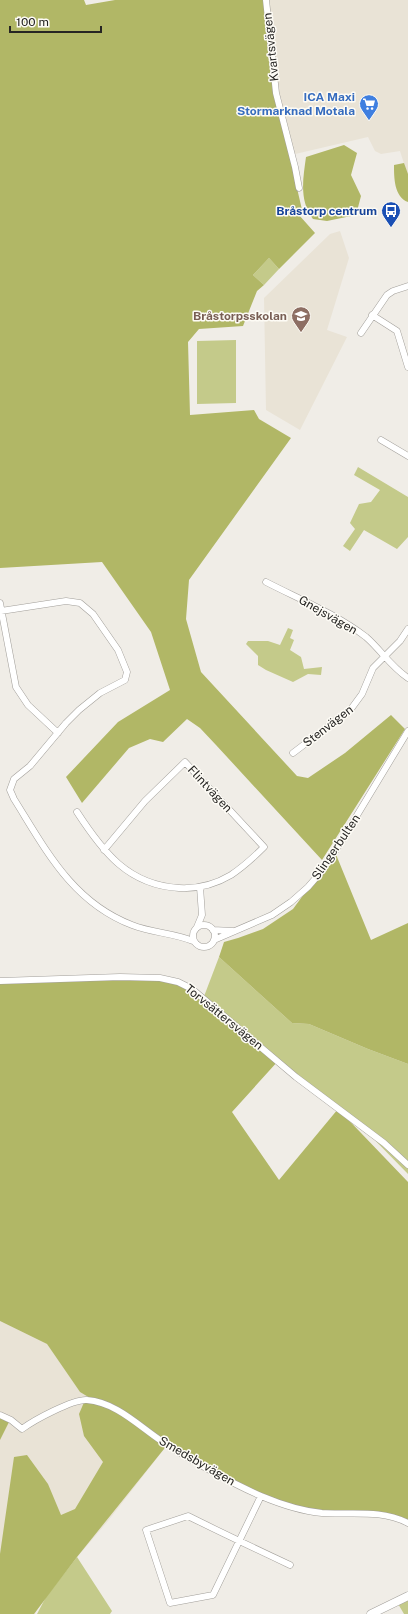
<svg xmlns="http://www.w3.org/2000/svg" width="408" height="1614" viewBox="0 0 408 1614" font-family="'Public Sans',sans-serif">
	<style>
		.built { fill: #e9e3d6 }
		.green { fill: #c4ca8a }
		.forest { fill: #b1b766 }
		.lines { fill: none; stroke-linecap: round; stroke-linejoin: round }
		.street-casing { stroke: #a29f9a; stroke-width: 7 }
		.secondary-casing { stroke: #a29f9a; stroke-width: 9 }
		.street { stroke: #fff; stroke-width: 6 }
		.secondary { stroke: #fff; stroke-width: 8 }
		.labels { text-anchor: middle; stroke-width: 3; stroke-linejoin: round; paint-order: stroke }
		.street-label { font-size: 12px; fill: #262523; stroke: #fdfbf5 }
		.shop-label { font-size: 12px; font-weight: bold; fill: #366cbe; stroke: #fdfbf5; text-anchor: end }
		.transit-label { font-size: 12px; font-weight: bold; fill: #164399; stroke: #fdfbf5; text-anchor: end }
		.education-label { font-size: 12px; font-weight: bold; fill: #785e54; stroke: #fdfbf5; text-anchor: end }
	</style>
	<rect width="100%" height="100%" fill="#f0ede7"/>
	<path class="built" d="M 266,0 L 408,0 L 408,176 L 400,151 L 381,154 L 375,151 L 368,137 L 291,155 L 276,98 Z
		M 340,231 L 349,258 L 327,330 L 347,337 L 300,430 L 266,410 L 264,298 L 330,234 Z
		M 0,1321 L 47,1344 L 80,1392 L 168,1444 L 108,1521 L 44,1596 L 35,1614 L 0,1614 Z"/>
	<path class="green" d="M 269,258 L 279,269 L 264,285 L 253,275 Z
		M 236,340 L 236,403 L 197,404 L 197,341 Z
		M 358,467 L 408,497 L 408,537 L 397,549 L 364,530 L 350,551 L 343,546 L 355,529 L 350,523 L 359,504 L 371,502 L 380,490 L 354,475 Z
		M 288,628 L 293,630 L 290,638 L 294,640 L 290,650 L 301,657 L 304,669 L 322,667 L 321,675 L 308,674 L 293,682 L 266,670 L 258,665 L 258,656 L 246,644 L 248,641 L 268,641 L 280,645 Z
		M 219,957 L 292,1023 L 309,1024 L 368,1049 L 408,1064 L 408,1174 L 361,1126 L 203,999 Z
		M 77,1557 L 112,1611 L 110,1614 L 37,1614 L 46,1597 Z
		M 408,1596 L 408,1614 L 404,1614 L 397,1602 Z"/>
	<path class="forest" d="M 0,0 L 84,0 L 86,5 L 115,0 L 266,0 L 276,98 L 303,214 L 299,215 L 315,233 L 279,269 L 269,258 L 253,275 L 264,285 L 257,291 L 243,326 L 199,329 L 188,342 L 190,415 L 254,410 L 259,419 L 291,438 L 189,580 L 186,619 L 201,672 L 297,776 L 308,778 L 345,753 L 391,715 L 405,729 L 322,860 L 216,745 L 200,728 L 187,719 L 163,742 L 150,739 L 129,748 L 82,803 L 66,777 L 118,722 L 170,690 L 151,632 L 102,562 L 0,568 Z
		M 344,145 L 357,153 L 351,175 L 361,196 L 356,215 L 327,221 L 313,219 C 299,201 303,179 306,157 Z
		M 404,163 L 408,174 L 408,202 C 394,197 394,177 394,165 Z
		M 335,852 L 371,940 L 408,923 L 408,1064 L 368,1049 L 309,1024 L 292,1023 L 219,957 L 224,942 L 238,938 L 263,929 L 293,909 Z
		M 101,975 L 176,981 L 278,1061 L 232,1112 L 279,1180 L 338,1109 L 408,1182 L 408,1524 L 380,1514 L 310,1513 L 261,1496 L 168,1444 L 77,1557 L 34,1614 L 0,1614 L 0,1554 L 14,1457 L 27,1455 L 48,1484 L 61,1515 L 75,1509 L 103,1462 L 84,1436 L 79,1414 L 85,1400 L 95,1401 L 80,1392 L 47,1344 L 0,1321 L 0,981 Z
		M 0,1415 L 10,1420 L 0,1440 Z"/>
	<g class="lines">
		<defs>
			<path id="street" d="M 266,0 L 276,93 L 295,167 L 299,188
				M 372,315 L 397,331 L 408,367
				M 361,333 L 387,295 L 393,291 L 408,286
				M 381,440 L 408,456
				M 266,582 C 299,599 336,614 366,637 C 381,650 391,667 408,678
				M 0,603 L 16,687 L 28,705 L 58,733
				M 1,611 L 66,601 L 80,603 L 93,614 L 118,650 L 127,672 L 125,680 L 100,693 L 79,710 L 66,723 L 30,766 L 14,779 L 10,790 L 14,799 C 46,850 72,902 132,925 C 152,933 174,933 193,941
				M 293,753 L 351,709 L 362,694 L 373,668 L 400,641 L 408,629
				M 77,812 C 103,852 128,885 179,888 C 198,889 216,884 231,875 C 243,867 254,857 264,847 L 185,762 L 145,801 L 104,850
				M193 936a11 11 0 1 1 22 0a11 11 0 1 1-22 0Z
				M 197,927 L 202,915 L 200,887
				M 213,930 L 233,931
				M 214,940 L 272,915 L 291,902 L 308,887 L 321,872 L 336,850 L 408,731
				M 0,981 L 120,977 L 160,978 L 178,982 L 192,989 L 296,1077 L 384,1143 L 408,1165
				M 0,1415 L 11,1420 L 22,1429 C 34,1420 73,1399 87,1400 C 116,1402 140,1427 163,1442 C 194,1462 227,1481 261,1496 C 280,1504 301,1511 322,1513 C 352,1515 380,1509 408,1523
				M 261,1496 L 213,1595 L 170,1603 L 146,1530 L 188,1516 C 222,1533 256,1549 290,1565"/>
			<path id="secondary" d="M 371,1614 L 408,1596"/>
		</defs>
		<use href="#street" class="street-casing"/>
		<use href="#secondary" class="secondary-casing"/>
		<use href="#street" class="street"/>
		<use href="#secondary" class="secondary"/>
	</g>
	<defs>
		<symbol id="supermarket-pin" viewBox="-11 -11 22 30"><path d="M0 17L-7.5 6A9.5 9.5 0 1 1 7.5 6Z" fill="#3f7fe0" stroke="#fdfbf5"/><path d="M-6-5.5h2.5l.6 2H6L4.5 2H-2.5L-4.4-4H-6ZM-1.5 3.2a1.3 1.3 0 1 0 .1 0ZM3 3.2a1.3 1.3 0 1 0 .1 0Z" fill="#fff"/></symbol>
		<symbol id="bus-pin" viewBox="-11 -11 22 30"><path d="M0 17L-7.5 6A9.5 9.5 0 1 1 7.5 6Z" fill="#1a4fb4" stroke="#fdfbf5"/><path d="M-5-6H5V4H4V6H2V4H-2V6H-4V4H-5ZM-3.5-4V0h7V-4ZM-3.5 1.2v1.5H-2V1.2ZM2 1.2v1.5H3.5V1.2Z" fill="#fff"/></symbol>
		<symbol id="school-pin" viewBox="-11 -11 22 30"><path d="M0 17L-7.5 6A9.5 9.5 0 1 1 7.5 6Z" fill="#8d6e63" stroke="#fdfbf5"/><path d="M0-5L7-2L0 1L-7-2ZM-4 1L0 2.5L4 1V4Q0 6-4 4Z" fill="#fff"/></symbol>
	</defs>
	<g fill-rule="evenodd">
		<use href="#supermarket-pin" x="358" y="93" width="22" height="30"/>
		<use href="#bus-pin" x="380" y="200" width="22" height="30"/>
		<use href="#school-pin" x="290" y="305" width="22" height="30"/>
	</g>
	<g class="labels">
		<g class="street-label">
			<text transform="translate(271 47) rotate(-96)" y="4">Kvartsvägen</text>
			<text transform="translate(328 615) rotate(30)" y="4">Gnejsvägen</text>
			<text transform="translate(328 726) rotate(-38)" y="4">Stenvägen</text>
			<text transform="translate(210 789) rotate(47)" y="4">Flintvägen</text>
			<text transform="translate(336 847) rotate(-56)" y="4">Slingerbulten</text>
			<text transform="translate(224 1017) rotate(39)" y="4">Torvsättersvägen</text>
			<text transform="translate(197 1461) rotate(30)" y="4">Smedsbyvägen</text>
		</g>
		<g class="shop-label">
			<text x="355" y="101">ICA Maxi<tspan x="355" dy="14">Stormarknad Motala</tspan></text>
		</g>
		<g class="transit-label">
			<text x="377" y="215">Bråstorp centrum</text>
		</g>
		<g class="education-label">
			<text x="287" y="320">Bråstorpsskolan</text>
		</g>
	</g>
	<path d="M10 26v6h91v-6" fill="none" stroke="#262523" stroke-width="2"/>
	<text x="16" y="26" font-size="12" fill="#262523" stroke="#fdfbf5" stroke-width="3" paint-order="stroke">100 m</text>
</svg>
